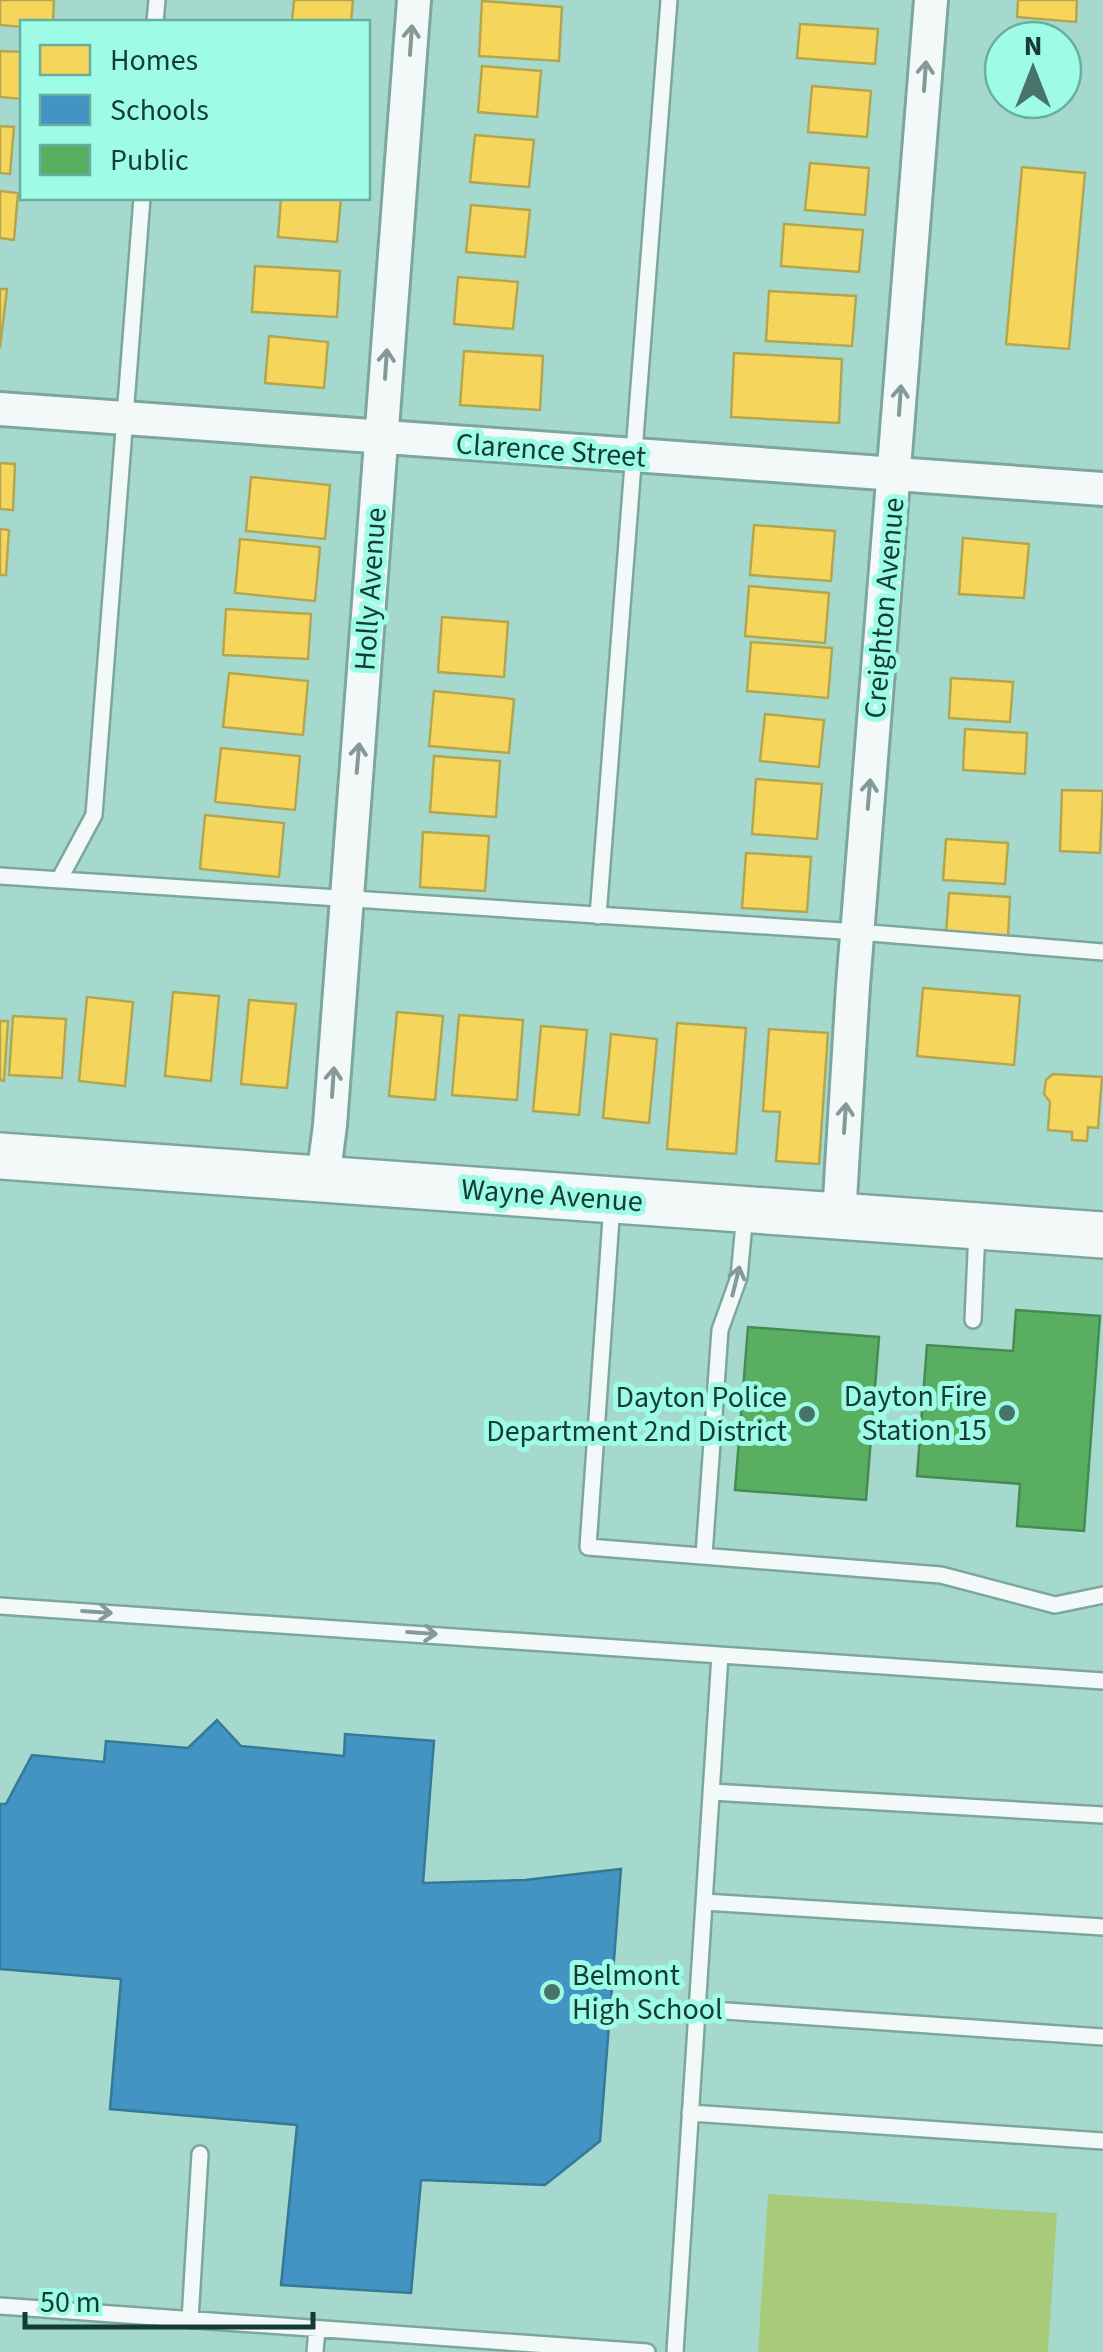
<svg xmlns="http://www.w3.org/2000/svg" width="1103" height="2352" viewBox="0 0 1103 2352" font-family="'Source Sans 3',sans-serif">
	<style>
		.green { fill: #a8cb7a }
		.homes { fill: #f6d55c; stroke: #b2a750; stroke-width: 2.5 }
		.schools { fill: #4393c3; stroke: #357998; stroke-width: 2.5 }
		.public { fill: #5aae61; stroke: #458c54; stroke-width: 2.5 }
		.lines { fill: none; stroke-linecap: round; stroke-linejoin: round }
		.service-casing { stroke: #7da69d; stroke-width: 20 }
		.minor-casing { stroke: #7da69d; stroke-width: 38 }
		.secondary-casing { stroke: #7da69d; stroke-width: 50 }
		.service { stroke: #f2f9f8; stroke-width: 15 }
		.minor { stroke: #f2f9f8; stroke-width: 32 }
		.secondary { stroke: #f2f9f8; stroke-width: 45 }
		.oneway { stroke: #839a96 }
		.poi-dot { fill: #47736a; stroke: #9efbe6; stroke-width: 4 }
		.labels { text-anchor: middle; stroke-width: 10; stroke-linejoin: round; paint-order: stroke }
		.street-label { font-size: 30px; fill: #143c34; stroke: #9efbe6 }
		.poi-label { font-size: 30px; fill: #143c34; stroke: #9efbe6; text-anchor: end }
	</style>
	<rect width="100%" height="100%" fill="#a6d9cd"/>
	<path class="green" d="M 768,2194 L 1057,2213 L 1048,2352 L 758,2352 Z"/>
	<path class="homes" d="M 0,0 L 54,0 L 53,22 L 22,22 L 22,27 L 0,25 Z
		M 294,0 L 353,0 L 351,22 L 292,22 Z
		M 1018,0 L 1077,0 L 1076,22 L 1017,17 Z
		M 482,1 L 562,7 L 559,61 L 479,56 Z
		M 800,24 L 878,29 L 875,64 L 797,58 Z
		M 0,51 L 22,52 L 22,99 L 0,97 Z
		M 482,66 L 541,71 L 537,117 L 478,112 Z
		M 812,86 L 871,91 L 867,137 L 808,132 Z
		M 0,126 L 14,127 L 10,174 L 0,173 Z
		M 475,135 L 534,140 L 529,187 L 470,182 Z
		M 810,163 L 869,168 L 865,215 L 805,210 Z
		M 1022,167 L 1085,173 L 1069,349 L 1006,344 Z
		M 0,191 L 18,193 L 14,240 L 0,238 Z
		M 281,198 L 341,198 L 337,242 L 278,237 Z
		M 471,205 L 530,210 L 525,257 L 466,252 Z
		M 784,224 L 863,230 L 859,272 L 781,266 Z
		M 255,266 L 340,271 L 337,317 L 252,312 Z
		M 458,277 L 518,282 L 513,329 L 454,324 Z
		M 0,289 L 7,289 L 0,348 Z
		M 769,291 L 856,296 L 852,346 L 766,341 Z
		M 269,336 L 328,342 L 324,388 L 265,383 Z
		M 464,351 L 543,356 L 540,410 L 460,405 Z
		M 734,353 L 842,359 L 839,423 L 731,417 Z
		M 0,463 L 15,464 L 13,510 L 0,509 Z
		M 251,477 L 330,485 L 325,539 L 246,531 Z
		M 754,525 L 835,531 L 831,581 L 750,575 Z
		M 0,529 L 9,530 L 6,575 L 0,575 Z
		M 963,538 L 1029,544 L 1024,598 L 959,594 Z
		M 240,539 L 320,547 L 315,601 L 235,593 Z
		M 749,586 L 829,593 L 825,643 L 745,636 Z
		M 226,609 L 311,614 L 308,659 L 223,655 Z
		M 442,617 L 508,622 L 504,677 L 438,672 Z
		M 751,642 L 832,648 L 828,698 L 747,691 Z
		M 229,673 L 308,681 L 303,735 L 223,727 Z
		M 951,678 L 1013,682 L 1010,722 L 949,718 Z
		M 434,691 L 514,699 L 509,753 L 429,746 Z
		M 765,714 L 824,720 L 819,767 L 760,761 Z
		M 965,729 L 1027,733 L 1025,774 L 963,770 Z
		M 221,748 L 300,756 L 295,810 L 215,802 Z
		M 434,756 L 500,761 L 496,817 L 430,812 Z
		M 756,779 L 822,784 L 817,839 L 752,834 Z
		M 1062,790 L 1103,791 L 1100,853 L 1060,851 Z
		M 205,815 L 284,823 L 279,877 L 200,869 Z
		M 423,832 L 489,836 L 485,891 L 420,887 Z
		M 946,839 L 1008,843 L 1005,884 L 943,880 Z
		M 746,853 L 811,857 L 807,912 L 742,908 Z
		M 949,893 L 1010,897 L 1008,937 L 946,933 Z
		M 923,988 L 1020,996 L 1014,1065 L 917,1056 Z
		M 173,992 L 219,996 L 211,1081 L 165,1076 Z
		M 87,997 L 133,1002 L 125,1086 L 79,1081 Z
		M 249,1000 L 296,1004 L 287,1088 L 241,1084 Z
		M 397,1012 L 443,1016 L 435,1100 L 389,1096 Z
		M 459,1015 L 523,1020 L 517,1100 L 452,1095 Z
		M 13,1016 L 66,1019 L 62,1078 L 9,1075 Z
		M 0,1021 L 8,1021 L 4,1081 L 0,1080 Z
		M 677,1023 L 746,1028 L 736,1154 L 667,1149 Z
		M 541,1026 L 587,1030 L 579,1115 L 533,1111 Z
		M 769,1029 L 828,1033 L 819,1164 L 776,1161 L 780,1112 L 763,1111 Z
		M 611,1034 L 657,1039 L 649,1123 L 603,1118 Z
		M 1053,1074 L 1102,1077 L 1098,1128 L 1088,1127 L 1087,1141 L 1072,1140 L 1072,1132 L 1048,1130 L 1050,1102 L 1044,1094 L 1046,1080 Z"/>
	<path class="schools" d="M 217,1720 L 241,1746 L 344,1756 L 345,1734 L 434,1741 L 423,1883 L 525,1880 L 621,1869 L 600,2141 L 545,2185 L 421,2180 L 411,2293 L 281,2285 L 297,2125 L 110,2109 L 121,1979 L 0,1969 L 0,1804 L 6,1804 L 32,1755 L 104,1762 L 106,1741 L 188,1748 Z"/>
	<path class="public" d="M 1016,1310 L 1100,1316 L 1084,1531 L 1017,1526 L 1020,1484 L 917,1476 L 927,1345 L 1013,1351 Z
		M 748,1327 L 879,1337 L 866,1500 L 735,1490 Z"/>
	<g class="lines">
		<defs>
			<path id="service" d="M 155,22 L 157,0
				M 0,876 L 858,932 L 1103,952
				M 59,880 L 94,815 L 142,198
				M 598,916 L 669,0
				M 612,1204 L 588,1547 L 941,1575 L 1055,1605 L 1103,1595
				M 973,1320 L 977,1230
				M 704,1555 L 720,1330 L 739,1277 L 745,1213
				M 0,1606 L 1103,1681
				M 711,1792 L 1103,1815
				M 704,1902 L 1103,1927
				M 697,2009 L 1103,2037
				M 690,2113 L 1103,2141
				M 0,2306 L 647,2352
				M 190,2320 L 200,2154
				M 315,2352 L 317,2329
				M 675,2352 L 720,1655"/>
			<path id="minor" d="M 0,409 L 1103,489
				M 323,1179 L 330,1125 L 414,0
				M 839,1216 L 853,986 L 931,0"/>
			<path id="secondary" d="M 0,1156 L 1103,1235"/>
		</defs>
		<use href="#service" class="service-casing"/>
		<use href="#minor" class="minor-casing"/>
		<use href="#secondary" class="secondary-casing"/>
		<use href="#service" class="service"/>
		<use href="#minor" class="minor"/>
		<use href="#secondary" class="secondary"/>
	</g>
	<defs><path id="oneway-shaft" d="M-6 0H5M1.5-3L5.5 0L1.5 3" fill="none" stroke-width="1.6" stroke-linecap="round" stroke-linejoin="round" transform="scale(2.5)"/></defs>
	<g class="oneway">
		<use href="#oneway-shaft" transform="translate(411 40) rotate(-86)"/>
		<use href="#oneway-shaft" transform="translate(925 76) rotate(-86)"/>
		<use href="#oneway-shaft" transform="translate(386 364) rotate(-86)"/>
		<use href="#oneway-shaft" transform="translate(900 400) rotate(-86)"/>
		<use href="#oneway-shaft" transform="translate(358 758) rotate(-85)"/>
		<use href="#oneway-shaft" transform="translate(869 794) rotate(-85)"/>
		<use href="#oneway-shaft" transform="translate(333 1082) rotate(-86)"/>
		<use href="#oneway-shaft" transform="translate(845 1118) rotate(-86)"/>
		<use href="#oneway-shaft" transform="translate(736 1281) rotate(-76)"/>
		<use href="#oneway-shaft" transform="translate(97 1612) rotate(4)"/>
		<use href="#oneway-shaft" transform="translate(422 1633) rotate(4)"/>
	</g>
	<g class="poi-dot">
		<circle cx="1007" cy="1413" r="10"/>
		<circle cx="807" cy="1414" r="10"/>
		<circle cx="552" cy="1992" r="10"/>
	</g>
	<g class="labels">
		<g class="street-label">
			<text transform="translate(551 450) rotate(4)" y="10">Clarence Street</text>
			<text transform="translate(370 589) rotate(-86)" y="10">Holly Avenue</text>
			<text transform="translate(884 608) rotate(-85)" y="10">Creighton Avenue</text>
			<text transform="translate(552 1195) rotate(4)" y="10">Wayne Avenue</text>
		</g>
		<g class="poi-label">
			<text x="987" y="1406">Dayton Fire<tspan x="987" dy="34">Station 15</tspan></text>
			<text x="787" y="1407">Dayton Police<tspan x="787" dy="34">Department 2nd District</tspan></text>
			<text x="572" y="1985" text-anchor="start">Belmont<tspan x="572" dy="34">High School</tspan></text>
		</g>
	</g>
	<rect x="20" y="20" width="350" height="180" fill="#9efbe6" stroke="#67af9f" stroke-width="2.5"/>
	<rect x="40" y="45" width="50" height="30" fill="#f6d55c" stroke="#67af9f" stroke-width="2.5"/>
	<text x="110" y="70" font-size="30" fill="#143c34">Homes</text>
	<rect x="40" y="95" width="50" height="30" fill="#4393c3" stroke="#67af9f" stroke-width="2.5"/>
	<text x="110" y="120" font-size="30" fill="#143c34">Schools</text>
	<rect x="40" y="145" width="50" height="30" fill="#5aae61" stroke="#67af9f" stroke-width="2.5"/>
	<text x="110" y="170" font-size="30" fill="#143c34">Public</text>
	<g transform="translate(1033 70)"><circle r="48" fill="#9efbe6" stroke="#67af9f" stroke-width="2.5"/>
	<path d="M0-8L18 38L0 25L-18 38Z" fill="#47736a"/>
	<text y="-15" font-size="28" font-weight="bold" text-anchor="middle" fill="#143c34">N</text>
	</g>
	<path d="M25 2312v15h288v-15" fill="none" stroke="#143c34" stroke-width="5"/>
	<text x="40" y="2312" font-size="30" fill="#143c34" stroke="#9efbe6" stroke-width="8" paint-order="stroke">50 m</text>
</svg>
